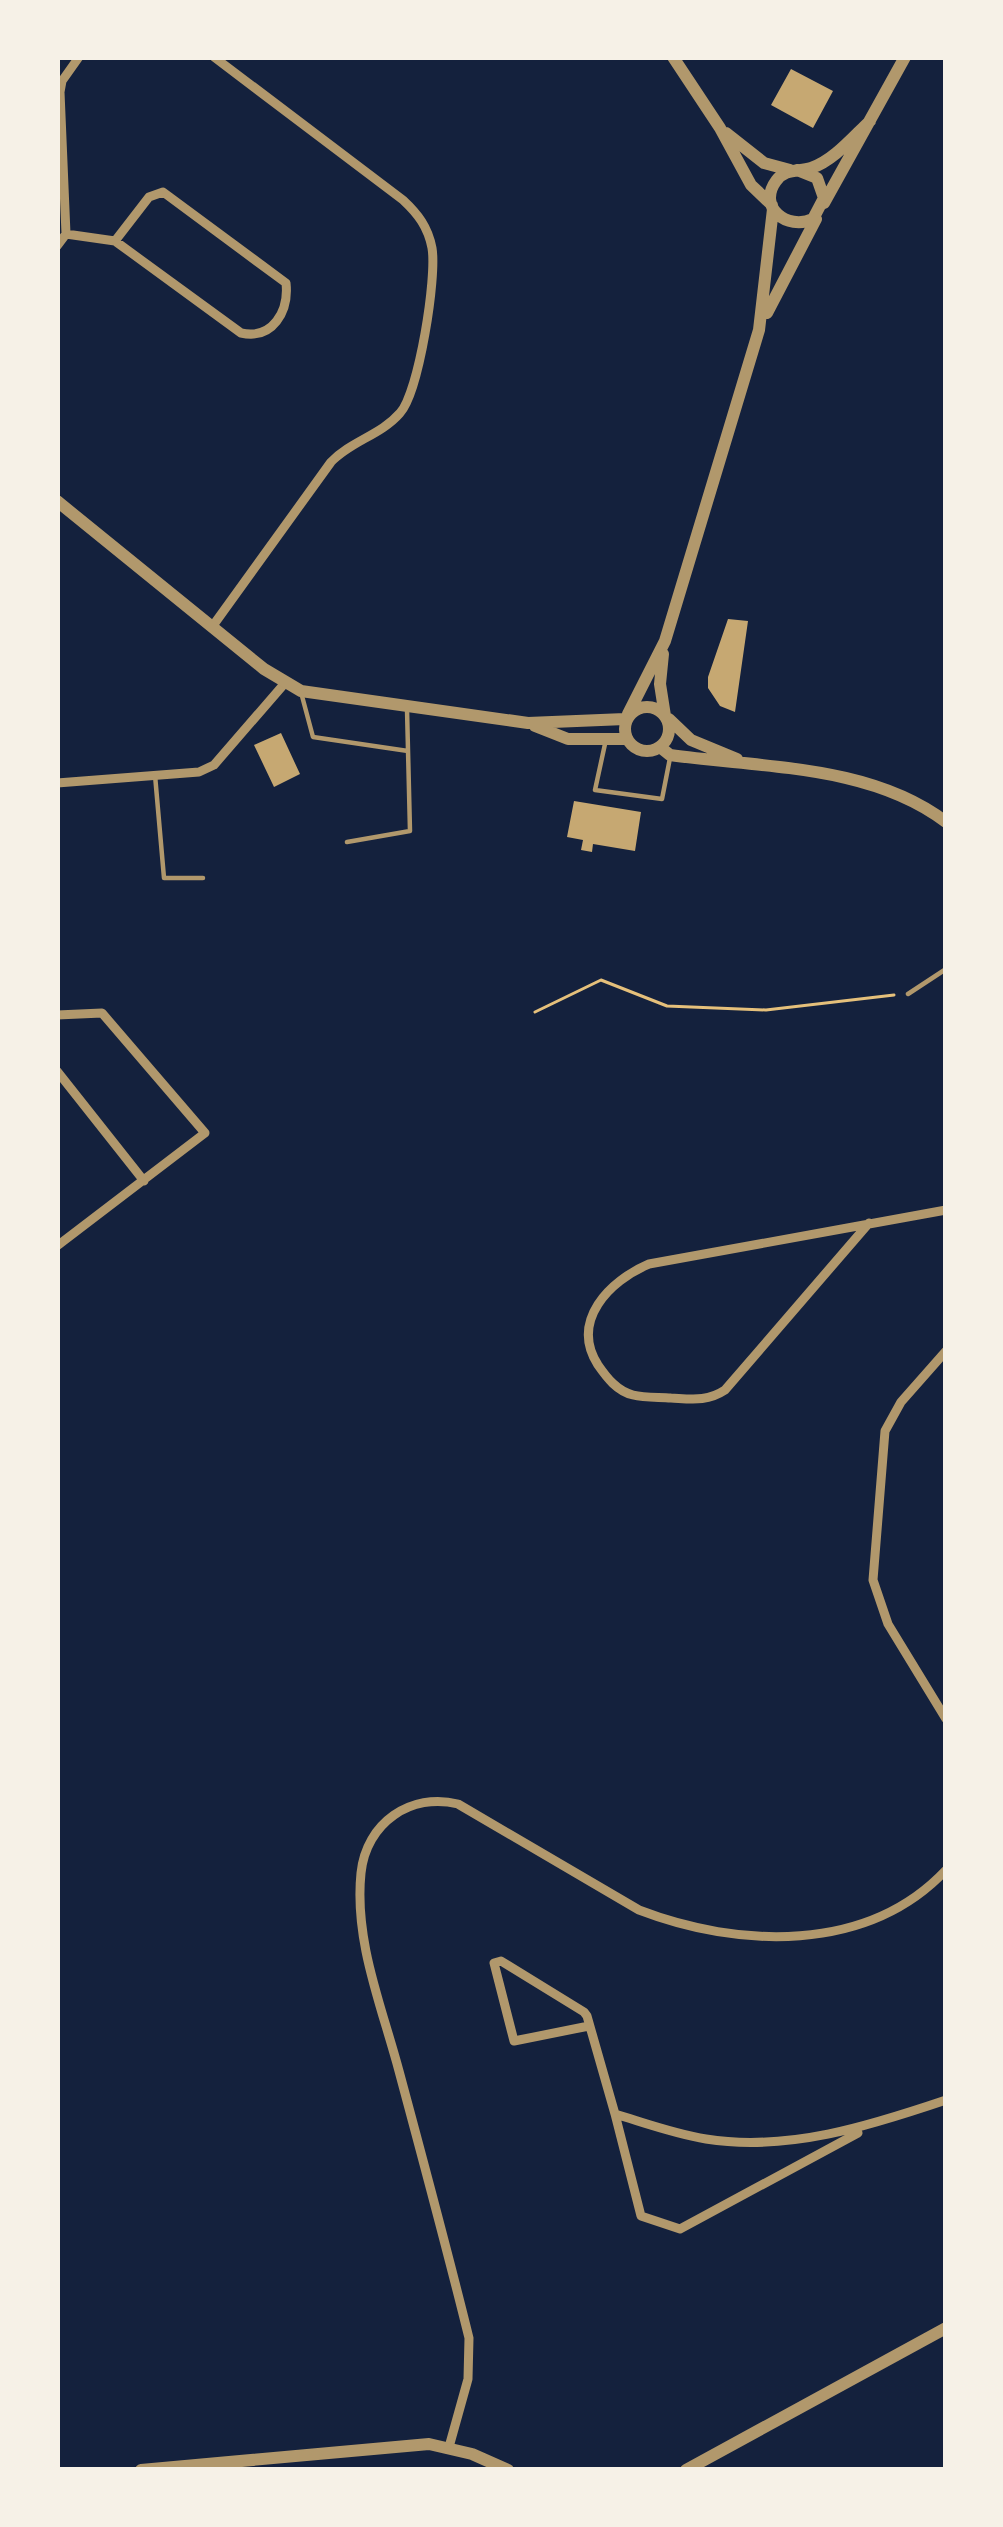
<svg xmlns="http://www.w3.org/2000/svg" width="1003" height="2527" viewBox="0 0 1003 2527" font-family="Lato,sans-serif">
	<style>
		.building { fill: #c6a872 }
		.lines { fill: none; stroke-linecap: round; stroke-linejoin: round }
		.path { stroke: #e5c07b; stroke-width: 3 }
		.service { stroke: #b1986c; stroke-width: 4.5 }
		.minor { stroke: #b1986c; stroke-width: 9 }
		.tertiary { stroke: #b1986c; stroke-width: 12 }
	</style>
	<rect width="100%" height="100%" fill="#14213d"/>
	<path class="building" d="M 791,69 L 833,91 L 813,128 L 771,105 Z
		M 728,619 L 748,621 L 735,712 L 720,706 L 708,688 L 708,677 Z
		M 281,733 L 300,774 L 274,787 L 254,745 Z
		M 574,801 L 641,812 L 635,851 L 593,844 L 592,852 L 581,850 L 583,840 L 567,837 Z"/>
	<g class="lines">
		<path class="path" d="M 535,1012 L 601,980 L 667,1006 L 766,1010 L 894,995"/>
		<path class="service" d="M 302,696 L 313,737 L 408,751
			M 605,744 L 595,790 L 662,799 L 670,758
			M 155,775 L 164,878 L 203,878
			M 347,842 L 410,831 L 407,709
			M 908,994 L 946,969"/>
		<path class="minor" d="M 66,234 L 115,241 L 241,333 C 273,340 289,311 286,283 L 163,192 L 149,197 L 115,241
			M 57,246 L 66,234 L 60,92 L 62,81 L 79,57
			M 212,627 L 331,462 C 351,441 381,435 400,413 C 419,392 437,277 432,248 C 428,227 418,214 403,200 L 214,57
			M 57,783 L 199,772 L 214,765 L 285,683
			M 57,1015 L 102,1013 L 205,1133 L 57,1246
			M 57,1071 L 144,1181
			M 869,1223 L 725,1390 C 707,1402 691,1399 671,1398 C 659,1397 645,1398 633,1395 C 617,1391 607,1378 598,1365 C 570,1321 609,1281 649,1264 L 946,1210
			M 946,1351 L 901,1402 L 885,1431 L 873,1580 L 888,1624 L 946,1719
			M 589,2026 L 514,2041 L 494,1963 L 501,1961 L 584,2012 L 587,2016 L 615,2114 C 645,2123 675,2134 706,2139 C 788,2152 869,2126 946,2100
			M 615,2114 L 641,2216 L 680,2229 L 858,2133
			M 449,2447 L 468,2379 L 469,2338 C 447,2249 423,2160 399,2071 C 382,2007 354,1941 361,1873 C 366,1823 411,1792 458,1804 L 639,1910 C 738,1948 867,1954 946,1870"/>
		<path class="tertiary" d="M 673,57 L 720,128 L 751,185 L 772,205
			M 726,133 L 764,163 L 790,170
			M 797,170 L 817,178 L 824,198 L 813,219 C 787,231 757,207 776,181 C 785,168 798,172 811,168 C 833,161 853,137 870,121
			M 824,203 L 905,57
			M 767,313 L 816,219
			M 57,501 L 264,669 L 301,691 L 528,723 L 625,719
			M 663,654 L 660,684 L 665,716
			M625 729a22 22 0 1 1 44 0a22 22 0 1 1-44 0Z
			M 628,714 L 665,641 L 759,330 L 773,209
			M 669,719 L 691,740 L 737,759
			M 535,726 L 568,739 L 626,739
			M 660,747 L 670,755 C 761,768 870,764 946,822
			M 141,2470 L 429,2444 L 472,2454 L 508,2470
			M 686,2470 L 946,2328"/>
	</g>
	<rect width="1003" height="2527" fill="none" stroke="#f6f1e7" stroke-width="120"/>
</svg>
